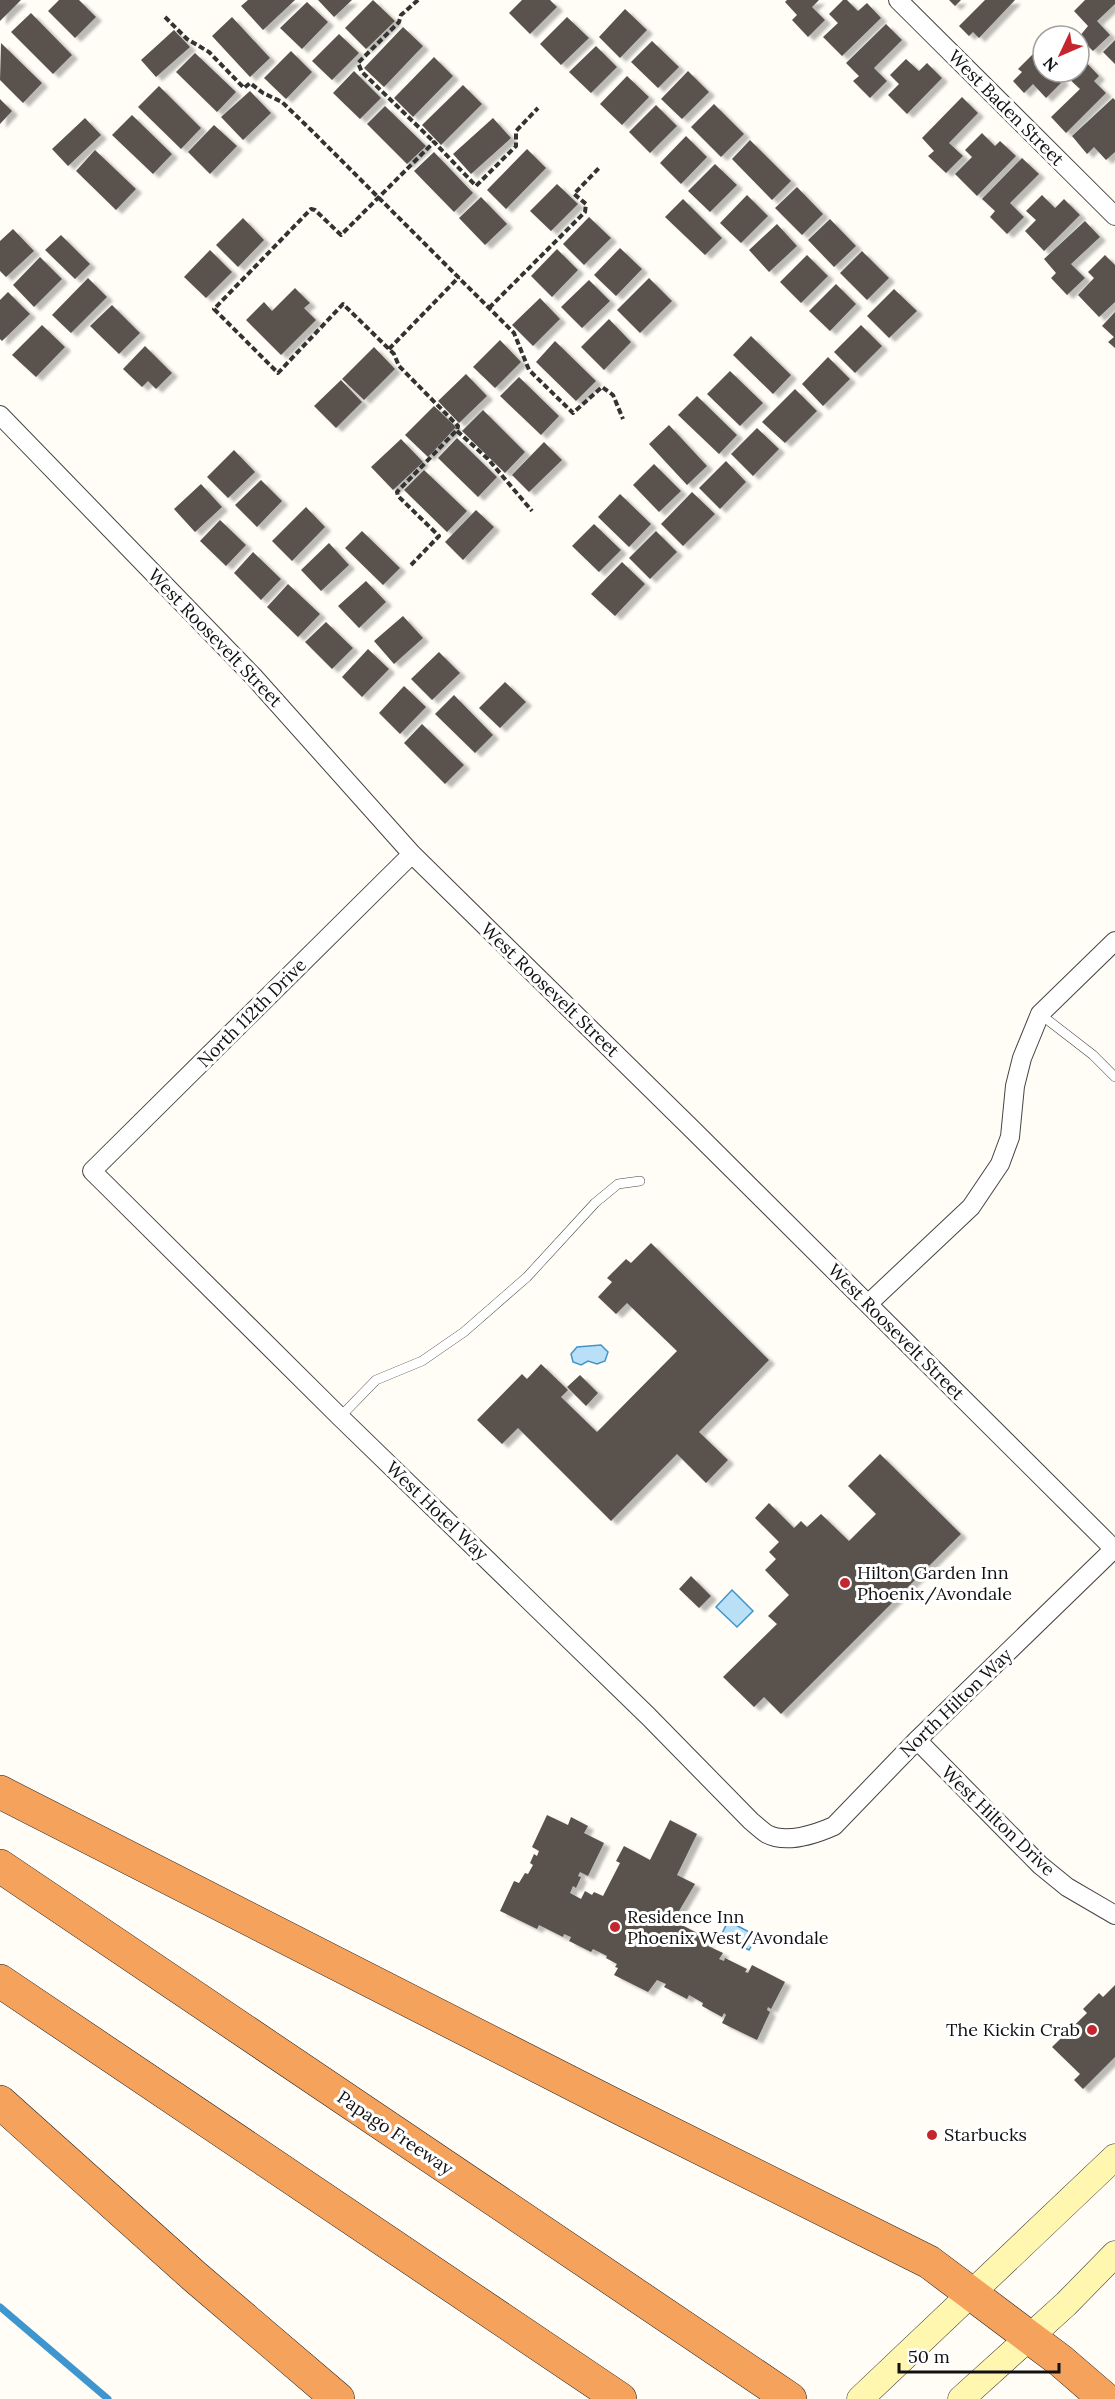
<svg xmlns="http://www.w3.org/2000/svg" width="1115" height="2399" viewBox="0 0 1115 2399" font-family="Lora,serif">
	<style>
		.water { fill: #b9e0f7; stroke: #3f96cf; stroke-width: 1.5 }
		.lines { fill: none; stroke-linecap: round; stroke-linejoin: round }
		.stream { stroke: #3f96cf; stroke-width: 7 }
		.building { fill: #5a524d; filter: url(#shadow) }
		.lane-casing { stroke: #444; stroke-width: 10 }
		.street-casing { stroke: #444; stroke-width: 20 }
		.secondary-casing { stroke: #333; stroke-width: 27 }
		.highway-casing { stroke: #222; stroke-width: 34 }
		.path { stroke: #333; stroke-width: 4; stroke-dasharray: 6 3; stroke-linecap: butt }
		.lane { stroke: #fff; stroke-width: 9 }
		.street { stroke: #fff; stroke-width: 18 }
		.secondary { stroke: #fff6b0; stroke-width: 26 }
		.highway { stroke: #f5a25d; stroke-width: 33 }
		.poi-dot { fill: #c4262e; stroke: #fff; stroke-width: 2 }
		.labels { text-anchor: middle; stroke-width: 6; stroke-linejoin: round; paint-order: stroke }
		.street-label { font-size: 18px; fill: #111; stroke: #fff }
		.poi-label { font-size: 18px; fill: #111; stroke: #fff; text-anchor: start }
	</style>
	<defs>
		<filter id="shadow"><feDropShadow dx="6" dy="4" stdDeviation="1.5" flood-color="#0004"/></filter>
	</defs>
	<rect width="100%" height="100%" fill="#fffdf5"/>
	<path class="water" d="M 601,1345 L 608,1352 L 605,1361 L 597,1364 L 588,1361 L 581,1365 L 573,1362 L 571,1354 L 577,1347 Z
		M 732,1590 L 753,1611 L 737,1627 L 716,1607 Z
		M 728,1921 L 757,1936 L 749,1950 L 727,1939 L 725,1943 L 719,1940 Z"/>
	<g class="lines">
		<path class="stream" d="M 0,2307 L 108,2399"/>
	</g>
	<path class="building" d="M 0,0 L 21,0 L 0,21 Z
		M 59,0 L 79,0 L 96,17 L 75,38 L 48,11 Z
		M 248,0 L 295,0 L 263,30 L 241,6 Z
		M 318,0 L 352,0 L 334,17 Z
		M 373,0 L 395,21 L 366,49 L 345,28 Z
		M 522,0 L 550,0 L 557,7 L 530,34 L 509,13 Z
		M 787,0 L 819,0 L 812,7 L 825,20 L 808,37 L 792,20 L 797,15 L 785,2 Z
		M 843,0 L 847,0 L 858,11 L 867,3 L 881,18 L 842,56 L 823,37 L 838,23 L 829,14 Z
		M 949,0 L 961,0 L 955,6 Z
		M 985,0 L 1015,0 L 979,38 L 973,32 L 969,36 L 959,26 Z
		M 1085,0 L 1115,0 L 1115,4 L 1097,21 L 1110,35 L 1093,51 L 1079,37 L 1088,26 L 1074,11 Z
		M 307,2 L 328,22 L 302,49 L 280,28 Z
		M 625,9 L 647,30 L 620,58 L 599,37 Z
		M 31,13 L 72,55 L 53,74 L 11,32 Z
		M 232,17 L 270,58 L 250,77 L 212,36 Z
		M 567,17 L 589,38 L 561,65 L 540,44 Z
		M 886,24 L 902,40 L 874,68 L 887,81 L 870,98 L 853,81 L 859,76 L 846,63 Z
		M 403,27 L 423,46 L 384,87 L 364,68 Z
		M 174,30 L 190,47 L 156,77 L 141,60 Z
		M 339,34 L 359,53 L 332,80 L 312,61 Z
		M 1115,40 L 1115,64 L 1103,52 Z
		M 652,41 L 679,67 L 658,88 L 631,62 Z
		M 1,43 L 42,83 L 23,103 L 0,80 Z
		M 1043,44 L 1043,72 L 1054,72 L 1063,81 L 1046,98 L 1033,84 L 1024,93 L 1013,81 L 1022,72 L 1018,69 Z
		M 596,46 L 617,67 L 591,93 L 569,72 Z
		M 291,51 L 312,72 L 286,99 L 264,78 Z
		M 195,53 L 236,92 L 217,112 L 176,72 Z
		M 434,57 L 453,76 L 413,117 L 394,98 Z
		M 906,59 L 919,71 L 927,63 L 942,78 L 907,114 L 888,95 L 899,84 L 890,75 Z
		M 1083,59 L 1099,76 L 1094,81 L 1106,93 L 1066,133 L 1051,117 L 1080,89 L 1066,76 L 1070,72 L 1079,72 L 1079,63 Z
		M 354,71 L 381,98 L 360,119 L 333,93 Z
		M 688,71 L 709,92 L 682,119 L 661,99 Z
		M 627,76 L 649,97 L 622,125 L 600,104 Z
		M 463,85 L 482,104 L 441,145 L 422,125 Z
		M 159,86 L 201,128 L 181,149 L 138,107 Z
		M 250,91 L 271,113 L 243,140 L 221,117 Z
		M 962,97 L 978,113 L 949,143 L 963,156 L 946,173 L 928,156 L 934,151 L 922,138 Z
		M 1113,98 L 1115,100 L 1115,152 L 1106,160 L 1094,147 L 1087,154 L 1072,136 Z
		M 0,99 L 12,111 L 0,124 Z
		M 714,104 L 744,134 L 721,157 L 691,127 Z
		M 656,105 L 677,126 L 650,153 L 629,132 Z
		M 385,106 L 426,146 L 407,164 L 367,124 Z
		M 132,115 L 172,154 L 153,174 L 112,135 Z
		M 85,118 L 101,135 L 68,166 L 52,149 Z
		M 493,118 L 511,138 L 471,174 L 453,154 Z
		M 214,125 L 237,146 L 210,174 L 188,152 Z
		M 982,133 L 995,146 L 1000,141 L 1016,156 L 977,196 L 955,174 L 972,157 L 965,150 Z
		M 686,136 L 707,157 L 681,184 L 660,163 Z
		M 750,140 L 791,181 L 772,200 L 732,159 Z
		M 527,149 L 546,168 L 506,209 L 487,190 Z
		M 95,150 L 136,189 L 116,210 L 76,171 Z
		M 434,152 L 473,193 L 454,212 L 414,171 Z
		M 1022,158 L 1039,174 L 1010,203 L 1024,217 L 1007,234 L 990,217 L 995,211 L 982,199 Z
		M 715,164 L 737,185 L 710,212 L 688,191 Z
		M 557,184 L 578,204 L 551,231 L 530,211 Z
		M 797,187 L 823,214 L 802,235 L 775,208 Z
		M 747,195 L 768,216 L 741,243 L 720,223 Z
		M 1042,195 L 1055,208 L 1064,199 L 1080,215 L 1044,251 L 1025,231 L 1036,220 L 1026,211 Z
		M 481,197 L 507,224 L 485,245 L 459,218 Z
		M 683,199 L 722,238 L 705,255 L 665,217 Z
		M 589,217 L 611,238 L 584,265 L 563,244 Z
		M 243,218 L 264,240 L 238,267 L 216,245 Z
		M 830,219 L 856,246 L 834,267 L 808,240 Z
		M 1085,221 L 1100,237 L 1071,264 L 1085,278 L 1067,295 L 1051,278 L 1056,273 L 1044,259 Z
		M 777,224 L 797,246 L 769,272 L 749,250 Z
		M 13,229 L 34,251 L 6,277 L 0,271 L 0,241 Z
		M 61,235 L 90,264 L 75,279 L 45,250 Z
		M 620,248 L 642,269 L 616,296 L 594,275 Z
		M 557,249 L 578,270 L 552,297 L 531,276 Z
		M 210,250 L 232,272 L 206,298 L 184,277 Z
		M 862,251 L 889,278 L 867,300 L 840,273 Z
		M 807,255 L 828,276 L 801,303 L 780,282 Z
		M 1105,255 L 1115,265 L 1115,302 L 1099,317 L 1078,295 L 1094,278 L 1088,272 Z
		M 40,257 L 62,279 L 34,307 L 13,285 Z
		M 88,278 L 107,297 L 71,333 L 52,315 Z
		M 649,278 L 672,301 L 640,333 L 617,310 Z
		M 589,280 L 610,301 L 582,328 L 561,307 Z
		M 836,284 L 856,304 L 830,331 L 809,311 Z
		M 295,288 L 310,303 L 304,308 L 316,320 L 281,355 L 246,320 L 264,302 L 272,311 Z
		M 894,289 L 917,311 L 889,338 L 867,316 Z
		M 8,292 L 30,314 L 2,341 L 0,339 L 0,300 Z
		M 540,298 L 560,319 L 533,346 L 512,325 Z
		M 112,305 L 140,333 L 119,354 L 90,326 Z
		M 1115,312 L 1115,348 L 1108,342 L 1114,337 L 1102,326 Z
		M 609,319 L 631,342 L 604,370 L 581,347 Z
		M 42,325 L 65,347 L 36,377 L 12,355 Z
		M 861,325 L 882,346 L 855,373 L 834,352 Z
		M 751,336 L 791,375 L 773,394 L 733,355 Z
		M 500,340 L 521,362 L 495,388 L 473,367 Z
		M 555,341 L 596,381 L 576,401 L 536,362 Z
		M 145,346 L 172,373 L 156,389 L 148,381 L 142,387 L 123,369 Z
		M 374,347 L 395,369 L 364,400 L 342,379 Z
		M 828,357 L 850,379 L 823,406 L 802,384 Z
		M 730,371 L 763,403 L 740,426 L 707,394 Z
		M 466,374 L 487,396 L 459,423 L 438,401 Z
		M 519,377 L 559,416 L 541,435 L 500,396 Z
		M 341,380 L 362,402 L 336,428 L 314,406 Z
		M 795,389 L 817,411 L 785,443 L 762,422 Z
		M 697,396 L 737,435 L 719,454 L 678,415 Z
		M 434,406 L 456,427 L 428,457 L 405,435 Z
		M 483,410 L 525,452 L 505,473 L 462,431 Z
		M 669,425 L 707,466 L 687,485 L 649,444 Z
		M 757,428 L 779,449 L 753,476 L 731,454 Z
		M 457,438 L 497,477 L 478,497 L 438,458 Z
		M 401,439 L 423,462 L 393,490 L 371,467 Z
		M 544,442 L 562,460 L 529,492 L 512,475 Z
		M 234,450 L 255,472 L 228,498 L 207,477 Z
		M 726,461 L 746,482 L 720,509 L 699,488 Z
		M 654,464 L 681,491 L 659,512 L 633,485 Z
		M 424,470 L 467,511 L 447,532 L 404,490 Z
		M 261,480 L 282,501 L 257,527 L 235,505 Z
		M 201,484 L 222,507 L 195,532 L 174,509 Z
		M 692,492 L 715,514 L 683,546 L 661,524 Z
		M 620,494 L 651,524 L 629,547 L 598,517 Z
		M 306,507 L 325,527 L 292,561 L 272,541 Z
		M 476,510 L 494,527 L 463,560 L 445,542 Z
		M 220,520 L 246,545 L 226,566 L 200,541 Z
		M 594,524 L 621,550 L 599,572 L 572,546 Z
		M 362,531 L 400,568 L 383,585 L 345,548 Z
		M 656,531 L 677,552 L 650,579 L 629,558 Z
		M 329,543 L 349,565 L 321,591 L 301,570 Z
		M 253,552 L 281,579 L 261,600 L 234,573 Z
		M 622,562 L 645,584 L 615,616 L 591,594 Z
		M 366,581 L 386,602 L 359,628 L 338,606 Z
		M 288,584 L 320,614 L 298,637 L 267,607 Z
		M 403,616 L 423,638 L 394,664 L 374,641 Z
		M 326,622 L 353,648 L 332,669 L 305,642 Z
		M 368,649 L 389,669 L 362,697 L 342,677 Z
		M 439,652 L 460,673 L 432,700 L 411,679 Z
		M 505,682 L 526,702 L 500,728 L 479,708 Z
		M 404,686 L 426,707 L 400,734 L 379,713 Z
		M 454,695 L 493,735 L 475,753 L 435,714 Z
		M 422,724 L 464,765 L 445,784 L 404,743 Z
		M 651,1243 L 769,1360 L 699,1432 L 728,1460 L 706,1483 L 677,1454 L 611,1521 L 518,1428 L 502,1444 L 477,1420 L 522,1374 L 527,1379 L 541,1364 L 568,1390 L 561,1397 L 597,1432 L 677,1351 L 627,1303 L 616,1314 L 598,1297 L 612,1282 L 607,1278 L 626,1259 L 631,1263 Z
		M 580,1375 L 598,1393 L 586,1406 L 567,1387 Z
		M 880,1454 L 961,1534 L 781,1714 L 764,1697 L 754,1707 L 723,1677 L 777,1624 L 768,1616 L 789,1595 L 765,1570 L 776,1559 L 769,1552 L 779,1542 L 755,1518 L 769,1503 L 794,1528 L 801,1521 L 807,1527 L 821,1514 L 849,1541 L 876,1514 L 848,1486 Z
		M 691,1576 L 711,1596 L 699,1608 L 679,1589 Z
		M 547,1815 L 568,1825 L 571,1817 L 588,1826 L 584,1833 L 604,1843 L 588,1876 L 580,1872 L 578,1876 L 581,1877 L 576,1888 L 573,1886 L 570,1893 L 581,1899 L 585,1891 L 592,1895 L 594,1892 L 603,1896 L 620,1863 L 616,1861 L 624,1846 L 650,1860 L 670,1820 L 697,1834 L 677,1875 L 695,1884 L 676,1916 L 670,1913 L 665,1922 L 672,1925 L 674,1921 L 709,1939 L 706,1945 L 723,1953 L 719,1959 L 724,1961 L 725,1958 L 747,1969 L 745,1972 L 748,1973 L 752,1965 L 785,1982 L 771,2009 L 768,2007 L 767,2010 L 770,2012 L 757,2040 L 722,2023 L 726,2015 L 724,2013 L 722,2017 L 702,2006 L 703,2003 L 689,1995 L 687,1999 L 664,1987 L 666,1984 L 657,1980 L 648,1992 L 614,1975 L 618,1968 L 615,1967 L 617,1964 L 606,1958 L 607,1956 L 593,1949 L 591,1952 L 569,1941 L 571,1937 L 564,1934 L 563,1937 L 539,1925 L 537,1929 L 500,1911 L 514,1881 L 519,1883 L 525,1873 L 528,1874 L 533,1865 L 530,1863 L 534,1854 L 537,1856 L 539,1851 L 532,1847 Z
		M 1115,1985 L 1115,2057 L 1083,2089 L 1074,2080 L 1080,2074 L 1052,2047 L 1087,2013 L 1083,2009 L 1099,1993 L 1103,1997 Z"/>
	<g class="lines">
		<defs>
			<path id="lane" d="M 1040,1014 L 1093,1055 L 1115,1077
				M 340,1417 L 376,1380 L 422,1361 L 464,1332 L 527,1277 L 595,1203 L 618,1184 L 640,1181"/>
			<path id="street" d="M 898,0 L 1115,216
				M 0,415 L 253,676 L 412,854 L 693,1130 L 1115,1550
				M 412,854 L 92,1171 L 340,1417 L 648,1716 L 751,1821 C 756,1825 761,1830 767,1834 C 786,1844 816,1834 834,1826 L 917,1740 L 1115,1548
				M 868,1304 L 971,1207 L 1000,1164 L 1010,1137 L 1015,1086 L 1022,1058 L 1040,1014 L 1115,941
				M 917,1740 L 1040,1865 L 1067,1887 L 1115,1915"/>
			<path id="secondary" d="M 860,2399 L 1115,2157
				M 961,2399 L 1066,2304 L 1115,2254"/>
			<path id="highway" d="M 0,1792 L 616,2106 L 929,2262 L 1061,2361 L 1105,2399
				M 0,1866 L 790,2399
				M 0,1981 L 620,2399
				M 0,2102 L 194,2276 L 338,2399"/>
		</defs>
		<use href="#lane" class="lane-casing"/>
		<use href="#street" class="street-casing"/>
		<use href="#secondary" class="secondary-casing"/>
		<use href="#highway" class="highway-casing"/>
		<path class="path" d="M 418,0 L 401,15 L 399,22 L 358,63 L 362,72 L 434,142
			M 165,17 L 187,39 L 209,52 L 244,88 L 250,83 L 263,93 L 282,102 L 312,131 L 514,333 L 529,370 L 573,413 L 602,387 L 613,395 L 623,419
			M 489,308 L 585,212 L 586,204 L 574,194 L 599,168
			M 389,349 L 459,277
			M 457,431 L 488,459 L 532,511
			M 411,565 L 439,536 L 398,496 L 397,492 L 457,430 L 458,426 L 399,366 L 394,354 L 343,304 L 278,373 L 214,309 L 311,209 L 315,210 L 341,235 L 434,142 L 476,186 L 516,146 L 516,131 L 538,108"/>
		<use href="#lane" class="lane"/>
		<use href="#street" class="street"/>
		<use href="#secondary" class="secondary"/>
		<use href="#highway" class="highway"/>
	</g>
	<g class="poi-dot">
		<circle cx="845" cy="1583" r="6"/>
		<circle cx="615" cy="1927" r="6"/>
		<circle cx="1092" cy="2030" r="6"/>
		<circle cx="932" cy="2135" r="6"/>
	</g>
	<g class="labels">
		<g class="street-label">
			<text transform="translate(1006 108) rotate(45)" y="6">West Baden Street</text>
			<text transform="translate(215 638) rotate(46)" y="6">West Roosevelt Street</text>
			<text transform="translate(550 990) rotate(44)" y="6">West Roosevelt Street</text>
			<text transform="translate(252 1013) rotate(-45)" y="6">North 112th Drive</text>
			<text transform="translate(896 1332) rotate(45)" y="6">West Roosevelt Street</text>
			<text transform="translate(437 1511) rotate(44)" y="6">West Hotel Way</text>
			<text transform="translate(956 1703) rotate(-44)" y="6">North Hilton Way</text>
			<text transform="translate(998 1821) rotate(44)" y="6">West Hilton Drive</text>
			<text transform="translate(395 2133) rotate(34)" y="6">Papago Freeway</text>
		</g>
		<g class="poi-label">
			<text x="857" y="1579">Hilton Garden Inn<tspan x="857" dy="21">Phoenix/Avondale</tspan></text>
			<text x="627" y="1923">Residence Inn<tspan x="627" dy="21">Phoenix West/Avondale</tspan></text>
			<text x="1080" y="2036" text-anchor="end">The Kickin Crab</text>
			<text x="944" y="2141">Starbucks</text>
		</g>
	</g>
	<g transform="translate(1061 54) rotate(226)"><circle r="28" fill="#ffffff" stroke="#a0a0a0" stroke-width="1.5"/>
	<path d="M0-4.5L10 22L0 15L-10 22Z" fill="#c4262e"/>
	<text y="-9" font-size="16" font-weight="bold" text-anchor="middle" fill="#111111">N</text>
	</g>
	<path d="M899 2363v9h160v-9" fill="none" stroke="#111111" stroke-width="3"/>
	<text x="908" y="2363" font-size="18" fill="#111111" stroke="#ffffff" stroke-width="4.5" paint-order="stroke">50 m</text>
</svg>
